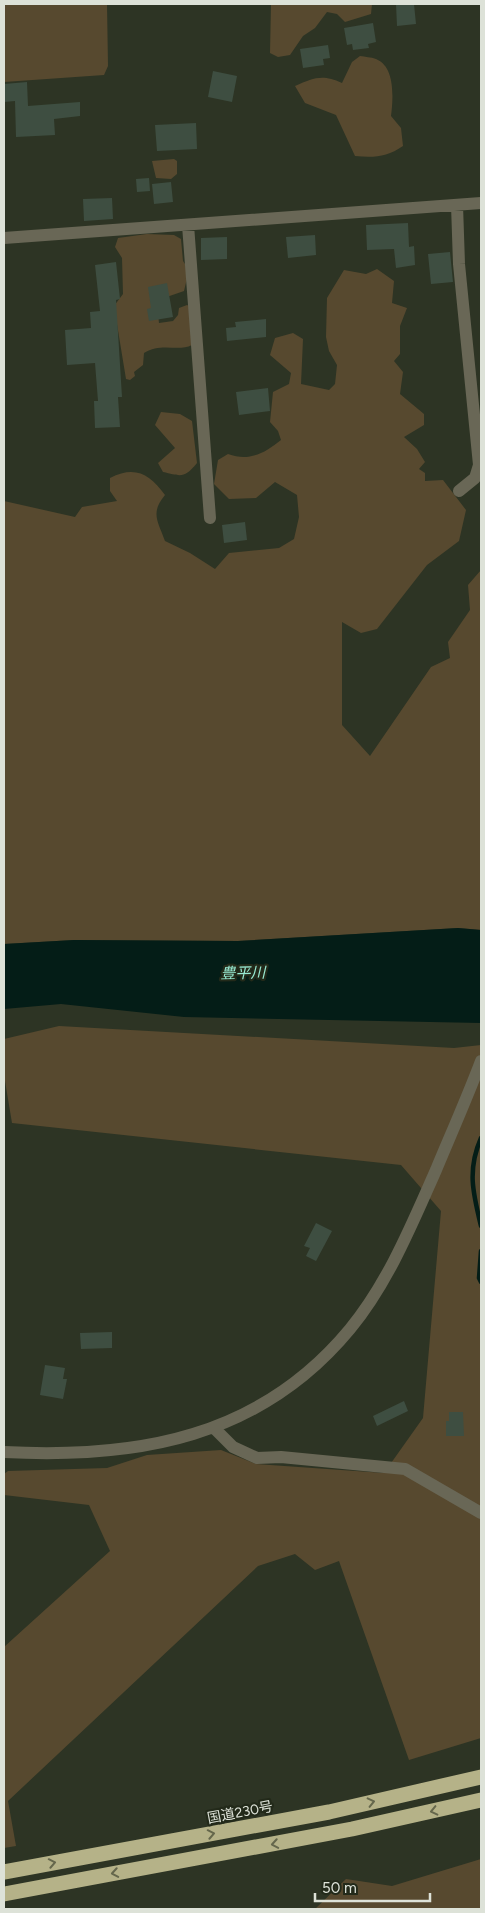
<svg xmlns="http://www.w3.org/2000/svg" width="485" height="1913" viewBox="0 0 485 1913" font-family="Figtree,'Noto Sans JP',sans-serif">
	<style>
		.green { fill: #57492f }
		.water { fill: #041d17 }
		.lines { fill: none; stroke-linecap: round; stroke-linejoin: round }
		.stream { stroke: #041d17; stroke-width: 4.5 }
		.building { fill: #3e4e41 }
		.minor { stroke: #696756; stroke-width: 12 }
		.highway { stroke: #b5b288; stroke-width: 15 }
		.oneway { stroke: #65674c }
		.labels { text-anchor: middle; stroke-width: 4.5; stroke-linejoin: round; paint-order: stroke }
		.street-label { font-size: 14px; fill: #dde2d8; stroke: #232a1a }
		.water-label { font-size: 15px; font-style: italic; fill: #98ead2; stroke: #232a1a }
	</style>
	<rect width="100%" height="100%" fill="#2d3424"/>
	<path class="green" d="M 4,4 L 107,4 L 108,66 L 104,75 L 4,82 Z
		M 271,4 L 372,4 L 371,14 L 345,22 L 337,14 L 327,12 L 315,28 L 303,36 L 290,55 L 278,57 L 270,53 Z
		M 360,56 C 365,57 371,57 376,59 C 396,67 393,100 391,116 L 401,128 L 403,146 C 387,157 374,158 355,156 L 336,115 L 305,103 L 295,86 C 314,78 322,74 342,83 L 352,62 Z
		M 174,159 L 177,161 L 177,174 L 171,179 L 156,178 L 152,161 Z
		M 147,234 L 174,235 L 181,239 L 183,261 L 189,270 L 184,291 L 158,300 L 157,305 L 159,323 L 173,321 L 178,315 L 179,308 L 187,305 L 191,307 L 192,345 C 178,352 161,342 144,353 L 143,365 L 134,372 L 135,376 L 130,380 L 126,379 L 114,306 L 123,294 L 122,258 L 115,247 L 118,238 Z
		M 377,269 L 394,281 L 392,303 L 407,308 L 400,326 L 400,354 L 394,361 L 403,372 L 400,394 L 424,414 L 424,425 L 404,437 L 417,449 L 425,462 L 419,469 L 425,473 L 425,481 L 443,480 L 466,510 L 459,541 L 427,565 L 377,629 L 361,633 L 342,622 L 342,725 L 370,756 L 431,667 L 450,658 L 448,642 L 470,610 L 468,585 L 481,570 L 481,930 L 458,928 L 238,941 L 74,940 L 4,944 L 4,501 L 75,517 L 82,507 L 117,501 L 110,491 L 110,478 C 135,465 150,474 165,495 C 150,513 158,521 165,541 L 190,553 L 215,569 L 229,553 L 279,548 L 294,539 L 299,517 L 297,495 L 275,482 L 256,498 L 229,499 L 214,484 L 218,460 L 228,454 C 249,462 265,453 281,440 L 278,431 L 270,422 L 273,392 L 289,384 L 291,373 L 270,355 L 275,338 L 293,333 L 303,339 L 301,384 L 329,390 L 335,384 L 337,365 L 329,351 L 326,337 L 327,298 L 344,270 L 366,274 Z
		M 161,412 L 180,414 L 192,421 L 197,463 C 184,479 181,476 163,472 L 158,463 L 175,448 L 155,425 Z
		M 59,1026 L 454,1048 L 481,1045 L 481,1738 L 409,1760 L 339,1561 L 315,1570 L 295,1554 L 258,1566 L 8,1801 L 16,1846 L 4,1848 L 4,1647 L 110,1551 L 89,1505 L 4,1495 L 4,1474 L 8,1471 L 107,1468 L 147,1455 L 221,1450 L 256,1464 L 384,1473 L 423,1418 L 441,1211 L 401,1165 L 12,1123 L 4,1075 L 4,1039 Z
		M 481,1859 L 481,1909 L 315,1909 L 346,1879 L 392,1886 Z"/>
	<path class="water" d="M 458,928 L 481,930 L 481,1023 L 184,1017 L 61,1004 L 4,1009 L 4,944 L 74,940 L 238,941 Z"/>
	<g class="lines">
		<path class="stream" d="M 481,1138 C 467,1170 473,1193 481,1226
			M 481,1251 L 479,1278 L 481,1282"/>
	</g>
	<path class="building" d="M 396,4 L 414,4 L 416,24 L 397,26 Z
		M 373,23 L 376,42 L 368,44 L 369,48 L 353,50 L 352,44 L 347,45 L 344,28 Z
		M 328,45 L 330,58 L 323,59 L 324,65 L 303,68 L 300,49 Z
		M 213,71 L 237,76 L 232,102 L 208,97 Z
		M 27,82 L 28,106 L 80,102 L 80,116 L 54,119 L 55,135 L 16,137 L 15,101 L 4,102 L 4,84 Z
		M 196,123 L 197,149 L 157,151 L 155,125 Z
		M 149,178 L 150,191 L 137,192 L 136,179 Z
		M 171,182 L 173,202 L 154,204 L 152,184 Z
		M 112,198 L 113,219 L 84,221 L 83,199 Z
		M 408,223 L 409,247 L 414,246 L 415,265 L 396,268 L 394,249 L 367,250 L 366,225 Z
		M 315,235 L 316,255 L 288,258 L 286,237 Z
		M 227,237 L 227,259 L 201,260 L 201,238 Z
		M 450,252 L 453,282 L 431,284 L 428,254 Z
		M 116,262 L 120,299 L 116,300 L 122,397 L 118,397 L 120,427 L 95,428 L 94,401 L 98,401 L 95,363 L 67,365 L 65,330 L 91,328 L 90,312 L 100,311 L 95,265 Z
		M 167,283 L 173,317 L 149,321 L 147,309 L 151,308 L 148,287 Z
		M 266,319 L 266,337 L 227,341 L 226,328 L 236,327 L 235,322 Z
		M 268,388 L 270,411 L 239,415 L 236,392 Z
		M 245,522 L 247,540 L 224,543 L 222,525 Z
		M 316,1223 L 332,1231 L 316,1261 L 306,1256 L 310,1248 L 304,1246 Z
		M 112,1332 L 112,1348 L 81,1349 L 80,1333 Z
		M 45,1365 L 65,1368 L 63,1379 L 67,1379 L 63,1399 L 40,1395 Z
		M 404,1401 L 408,1411 L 377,1426 L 373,1416 Z
		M 449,1412 L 463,1412 L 464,1436 L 446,1436 L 446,1421 L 449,1421 Z"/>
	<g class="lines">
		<path class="minor" d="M 457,205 L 459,264 L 479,465 L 475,478 L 459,491
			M 188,225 L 210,518
			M 4,238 L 481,203
			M 214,1428 L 233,1447 L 257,1458 L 281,1457 L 405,1469 L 481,1513
			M 4,1452 C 137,1459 260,1438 350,1329 C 388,1283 412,1224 436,1170 C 451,1134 467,1098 481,1061"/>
		<path class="highway" d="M 4,1872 L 329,1812 L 481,1777
			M 4,1894 L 352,1829 L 481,1800"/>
	</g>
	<defs><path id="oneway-chevron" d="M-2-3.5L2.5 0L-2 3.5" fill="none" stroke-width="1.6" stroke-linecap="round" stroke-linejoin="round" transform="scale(1.25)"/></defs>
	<g class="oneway">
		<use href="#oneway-chevron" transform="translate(371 1802) rotate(-13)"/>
		<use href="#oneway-chevron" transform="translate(434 1811) rotate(167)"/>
		<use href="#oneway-chevron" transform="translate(211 1834) rotate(-11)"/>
		<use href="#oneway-chevron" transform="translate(275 1844) rotate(170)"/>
		<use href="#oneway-chevron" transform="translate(52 1863) rotate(-11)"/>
		<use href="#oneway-chevron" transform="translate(115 1873) rotate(170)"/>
	</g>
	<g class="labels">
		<g class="street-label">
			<text transform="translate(240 1812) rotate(-11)" y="5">国道230号</text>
		</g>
		<g class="water-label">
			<text transform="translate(243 973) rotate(-1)" y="5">豊平川</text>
		</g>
	</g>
	<rect width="485" height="1913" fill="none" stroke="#dde2d8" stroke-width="10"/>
	<path d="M315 1893v8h115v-8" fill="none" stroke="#dde2d8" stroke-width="2.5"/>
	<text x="322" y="1893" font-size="15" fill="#dde2d8" stroke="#232a1a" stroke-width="4" paint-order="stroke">50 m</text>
</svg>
